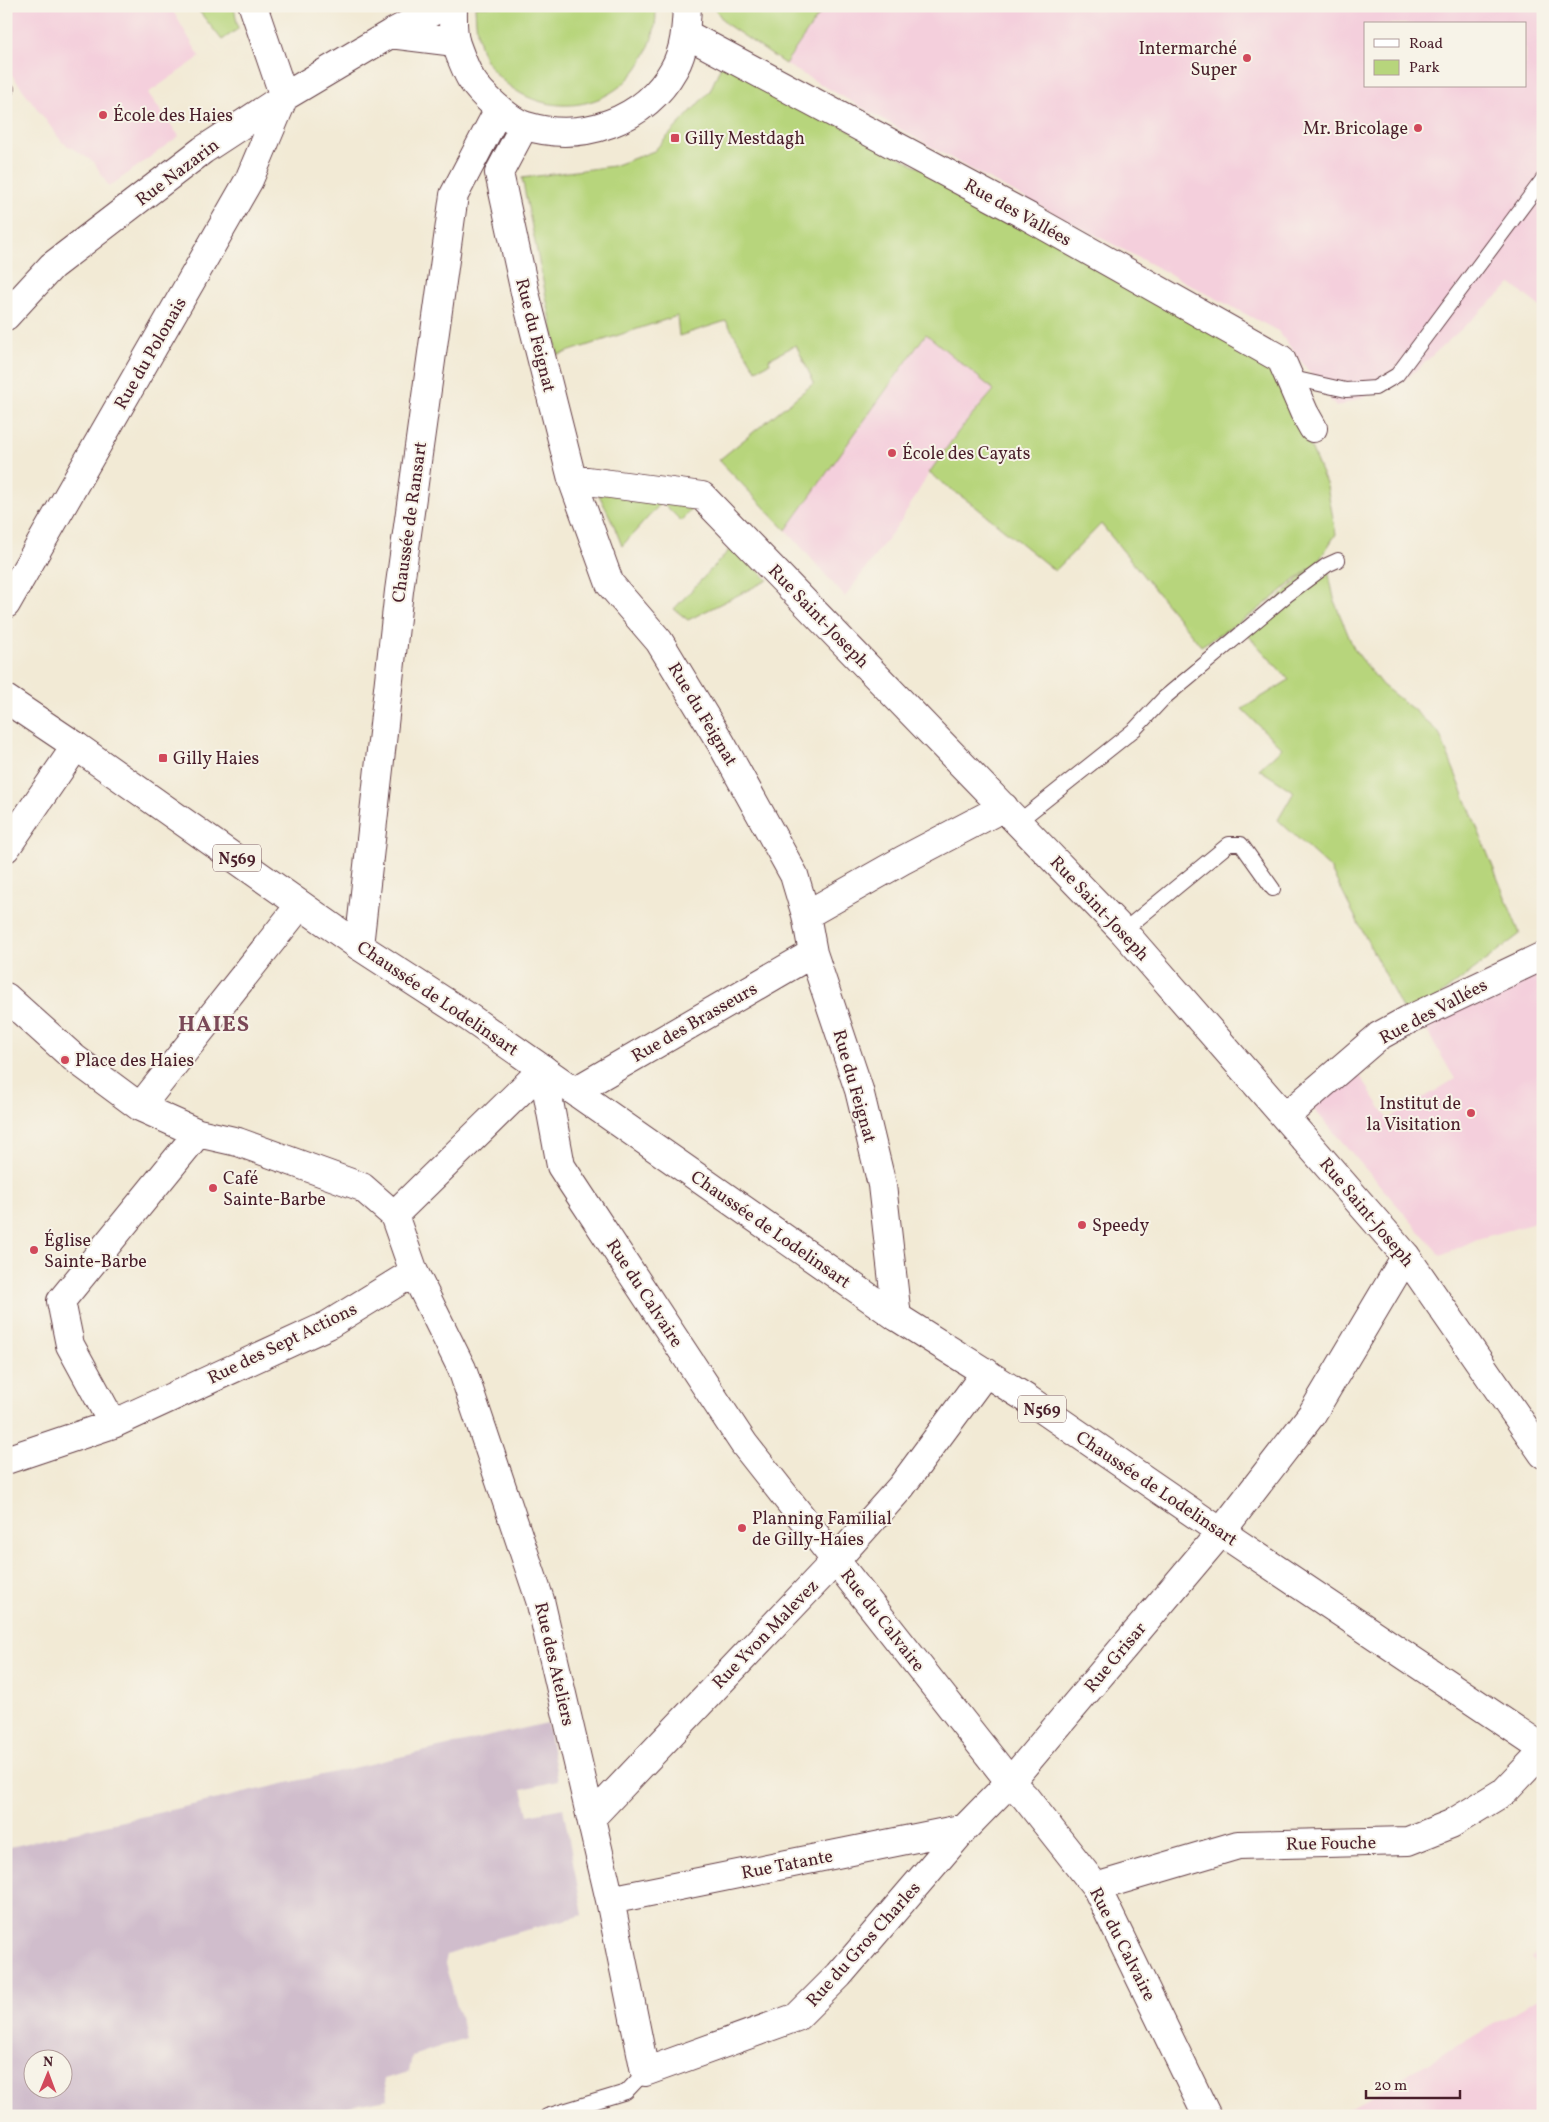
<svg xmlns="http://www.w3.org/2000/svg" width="1549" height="2122" viewBox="0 0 1549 2122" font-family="Vollkorn,serif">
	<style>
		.built { fill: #f4cfdc; fill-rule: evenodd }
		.industrial { fill: #d0bdcc; fill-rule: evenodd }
		.green { fill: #b7d57c; stroke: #807a54 }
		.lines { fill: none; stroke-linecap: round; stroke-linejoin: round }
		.service-casing { stroke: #633d44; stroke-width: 16 }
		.minor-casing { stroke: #633d44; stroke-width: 30 }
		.secondary-casing { stroke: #633d44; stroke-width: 30 }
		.primary-casing { stroke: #633d44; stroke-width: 30 }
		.service { stroke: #fff; stroke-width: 14 }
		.minor { stroke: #fff; stroke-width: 28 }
		.secondary { stroke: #fff; stroke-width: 28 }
		.primary { stroke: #fff; stroke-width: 28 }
		.poi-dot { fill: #d1495b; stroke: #f7f3e8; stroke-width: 2 }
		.labels { text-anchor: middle; stroke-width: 4; stroke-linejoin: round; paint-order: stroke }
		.shield { fill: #f7f3e8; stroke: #7e5f64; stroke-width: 1 }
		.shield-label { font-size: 16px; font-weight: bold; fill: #4a1f2b }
		.poi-label { font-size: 18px; fill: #4a1f2b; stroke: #f7f3e8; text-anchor: start }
		.street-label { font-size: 18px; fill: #4a1f2b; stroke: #f7f3e8 }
		.district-label { font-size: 22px; font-weight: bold; letter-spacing: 1px; fill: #7b4958; stroke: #f7f3e8 }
	</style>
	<rect width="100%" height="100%" fill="#f7f3e8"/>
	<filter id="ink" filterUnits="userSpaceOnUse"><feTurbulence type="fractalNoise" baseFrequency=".02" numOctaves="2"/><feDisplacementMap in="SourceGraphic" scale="10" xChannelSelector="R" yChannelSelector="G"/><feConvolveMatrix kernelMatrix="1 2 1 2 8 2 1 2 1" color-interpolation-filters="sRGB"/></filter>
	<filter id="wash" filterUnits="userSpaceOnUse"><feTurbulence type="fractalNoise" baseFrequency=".0096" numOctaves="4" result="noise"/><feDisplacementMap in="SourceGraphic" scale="20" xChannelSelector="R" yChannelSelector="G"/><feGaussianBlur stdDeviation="1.12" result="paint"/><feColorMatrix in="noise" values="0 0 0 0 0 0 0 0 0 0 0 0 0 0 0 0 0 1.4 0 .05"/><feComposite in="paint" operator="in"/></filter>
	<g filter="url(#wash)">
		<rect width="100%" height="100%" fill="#f2ead5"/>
		<path class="built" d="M 6,6 L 170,6 L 200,57 L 148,93 L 179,136 L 109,187 L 94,162 L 62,142 L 6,67 Z
			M 825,6 L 1543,6 L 1543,309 L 1511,284 L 1403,382 L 1336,407 L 1278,331 L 981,175 L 785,64 ZM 1365,24 L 1525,24 L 1525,86 L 1365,86 Z
			M 926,333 L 994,390 L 958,432 L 929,473 L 902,519 L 845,597 L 786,530 Z
			M 1541,970 L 1543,1221 L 1477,1239 L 1441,1256 L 1312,1107 L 1355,1068 L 1388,1119 L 1455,1079 L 1421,1021 Z
			M 1543,1950 L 1543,1976 L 1531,1958 Z
			M 1543,1996 L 1543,2116 L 1336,2116 Z"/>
		<path class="industrial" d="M 547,1723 L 558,1781 L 522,1789 L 528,1815 L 563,1808 L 583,1915 L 500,1937 L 447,1955 L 445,1964 L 466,2038 L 412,2056 L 409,2072 L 384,2079 L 388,2099 L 320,2111 L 321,2116 L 6,2116 L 6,1848 ZM 32,2060 L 62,2060 L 62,2090 L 32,2090 Z"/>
		<path class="green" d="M 195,6 L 234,6 L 238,29 L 222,40 Z
			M 475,6 L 655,6 C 658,20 653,38 647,51 C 617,118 531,123 489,65 C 477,48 476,26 475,6 Z
			M 713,6 L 825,6 L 785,64 L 725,23 Z
			M 722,63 L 1271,353 L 1327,486 L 1336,534 L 1318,562 L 1327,565 L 1335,603 L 1354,649 L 1382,685 L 1414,710 L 1439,733 L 1520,934 L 1408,1020 L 1330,868 L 1278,820 L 1294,792 L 1259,769 L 1282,748 L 1242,709 L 1289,680 L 1244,631 L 1310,568 L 1254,613 L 1201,646 L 1101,524 L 1055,571 L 976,507 L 929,473 L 958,432 L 994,390 L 926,334 L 786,530 L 719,460 L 814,383 L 796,345 L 769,359 L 770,363 L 756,370 L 726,321 L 679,336 L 677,316 L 558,355 L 522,178 L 613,166 L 654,151 L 710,91 Z
			M 592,481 L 692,508 L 681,521 L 662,502 L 622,546 L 613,523 Z
			M 733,546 L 768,580 L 688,620 L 674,609 Z"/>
	</g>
	<g filter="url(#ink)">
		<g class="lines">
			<defs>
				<path id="service" d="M 6,89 L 7,89
					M 1288,377 L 1346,390 L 1375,388 L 1397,375 L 1543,179
					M 1018,822 L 1135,729 L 1164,698 L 1287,595 L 1327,565 L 1338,560
					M 1123,931 L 1229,844 L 1241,844 L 1273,889
					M 547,2116 L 626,2092 L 645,2072"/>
				<path id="minor" d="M 253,6 L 284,97
					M 390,34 L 455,42
					M 686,34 L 1029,217 L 1281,359 L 1304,412 L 1313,428
					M 524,126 L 499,173 L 526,297 L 572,479 L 610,584 L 659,641 L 721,743 L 794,875 L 806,915 L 813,953 L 859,1090 L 882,1185 L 897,1317
					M 6,316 L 52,266 L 203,150 L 284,97 L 390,34 L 443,6
					M 572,479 L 702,496 L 1123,931 L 1406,1256 L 1543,1454
					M 6,604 L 249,180 L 284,97
					M 6,848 L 76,746
					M 806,915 L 903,860 L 1004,807
					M 359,946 L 399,591 L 454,195 L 499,109
					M 6,997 L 74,1058 L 140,1107 L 198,1133
					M 575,1091 L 813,953
					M 140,1107 L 300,905
					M 1285,1117 L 1379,1036 L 1408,1020 L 1543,956
					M 394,1215 L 543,1069
					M 414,1272 L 462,1369 L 540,1600 L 610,1900 L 645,2072 L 797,2017 L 839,1975 L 965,1828 L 1010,1782 L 1221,1532 L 1312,1414 L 1406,1256
					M 6,1460 L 113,1424 L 328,1325 L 414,1272 L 394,1215 L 362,1187 L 238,1142 L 198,1133 L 61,1301 L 70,1345 L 113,1424
					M 591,1818 L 836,1560 L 901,1487 L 986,1372
					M 1096,1887 L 1238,1845 L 1408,1841 L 1451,1824 L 1505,1791 L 1543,1751
					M 610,1900 L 965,1828"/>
				<path id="secondary" d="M 453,6 C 453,18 452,33 456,44 C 460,55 465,69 471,79 C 480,93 509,121 526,126 C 582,143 645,121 674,69 C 685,50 686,27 687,6
					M 543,1069 L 561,1166 L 572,1183 L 744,1444 L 1010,1782 L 1025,1797 L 1096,1887 L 1207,2116"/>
				<path id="primary" d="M 6,699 L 76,746 L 359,946 L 467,1016 L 897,1317 L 1029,1400 L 1221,1532 L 1543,1748"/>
			</defs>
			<use href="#service" class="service-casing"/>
			<use href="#minor" class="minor-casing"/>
			<use href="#secondary" class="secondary-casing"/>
			<use href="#primary" class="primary-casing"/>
			<use href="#service" class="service"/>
			<use href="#minor" class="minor"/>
			<use href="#secondary" class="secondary"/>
			<use href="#primary" class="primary"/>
		</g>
	</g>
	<g class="poi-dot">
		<circle cx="1247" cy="58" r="5"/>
		<circle cx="103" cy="115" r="5"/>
		<circle cx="1418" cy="128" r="5"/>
		<rect x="670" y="133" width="10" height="10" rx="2.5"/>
		<circle cx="892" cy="453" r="5"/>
		<rect x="158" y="753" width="10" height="10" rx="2.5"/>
		<circle cx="65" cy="1060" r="5"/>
		<circle cx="1471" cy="1113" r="5"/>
		<circle cx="213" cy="1188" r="5"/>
		<circle cx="1082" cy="1225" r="5"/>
		<circle cx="34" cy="1250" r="5"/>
		<circle cx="742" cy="1528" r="5"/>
	</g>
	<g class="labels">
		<g class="shield">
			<rect x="213" y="844.5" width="48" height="27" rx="4"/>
			<rect x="1018" y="1395.5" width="48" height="27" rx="4"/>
		</g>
		<g class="shield-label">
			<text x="237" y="864">N569</text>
			<text x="1042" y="1415">N569</text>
		</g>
		<g class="poi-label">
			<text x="1237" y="54" text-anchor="end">Intermarché<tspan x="1237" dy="21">Super</tspan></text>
			<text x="113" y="121">École des Haies</text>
			<text x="1408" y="134" text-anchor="end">Mr. Bricolage</text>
			<text x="685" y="144">Gilly Mestdagh</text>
			<text x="902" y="459">École des Cayats</text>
			<text x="173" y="764">Gilly Haies</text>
			<text x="75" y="1066">Place des Haies</text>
			<text x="1461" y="1109" text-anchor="end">Institut de<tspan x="1461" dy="21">la Visitation</tspan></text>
			<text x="223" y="1184">Café<tspan x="223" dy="21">Sainte-Barbe</tspan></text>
			<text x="1092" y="1231">Speedy</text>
			<text x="44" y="1246">Église<tspan x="44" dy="21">Sainte-Barbe</tspan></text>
			<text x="752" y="1524">Planning Familial<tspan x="752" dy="21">de Gilly-Haies</tspan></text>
		</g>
		<g class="street-label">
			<text transform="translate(177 172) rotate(-37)" y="6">Rue Nazarin</text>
			<text transform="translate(1018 212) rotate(29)" y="6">Rue des Vallées</text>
			<text transform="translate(536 335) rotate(76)" y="6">Rue du Feignat</text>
			<text transform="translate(150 353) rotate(-60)" y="6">Rue du Polonais</text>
			<text transform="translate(409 522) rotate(-82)" y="6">Chaussée de Ransart</text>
			<text transform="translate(819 616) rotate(46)" y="6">Rue Saint-Joseph</text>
			<text transform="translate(703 714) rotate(59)" y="6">Rue du Feignat</text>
			<text transform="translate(1100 908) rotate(47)" y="6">Rue Saint-Joseph</text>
			<text transform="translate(438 998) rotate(34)" y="6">Chaussée de Lodelinsart</text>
			<text transform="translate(1433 1011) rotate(-28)" y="6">Rue des Vallées</text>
			<text transform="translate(694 1022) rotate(-30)" y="6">Rue des Brasseurs</text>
			<text transform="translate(855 1086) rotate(74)" y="6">Rue du Feignat</text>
			<text transform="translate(1367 1212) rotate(50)" y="6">Rue Saint-Joseph</text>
			<text transform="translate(771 1229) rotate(35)" y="6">Chaussée de Lodelinsart</text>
			<text transform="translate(645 1293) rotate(57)" y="6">Rue du Calvaire</text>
			<text transform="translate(282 1343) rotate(-26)" y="6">Rue des Sept Actions</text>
			<text transform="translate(1157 1488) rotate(34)" y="6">Chaussée de Lodelinsart</text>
			<text transform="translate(883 1620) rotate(52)" y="6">Rue du Calvaire</text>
			<text transform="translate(765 1634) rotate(-46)" y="6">Rue Yvon Malevez</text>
			<text transform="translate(1115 1657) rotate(-50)" y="6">Rue Grisar</text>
			<text transform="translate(555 1664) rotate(77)" y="6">Rue des Ateliers</text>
			<text transform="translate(1331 1843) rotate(-1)" y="6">Rue Fouche</text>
			<text transform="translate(787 1864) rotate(-11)" y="6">Rue Tatante</text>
			<text transform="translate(863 1944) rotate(-48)" y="6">Rue du Gros Charles</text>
			<text transform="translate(1123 1944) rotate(63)" y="6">Rue du Calvaire</text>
		</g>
		<g class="district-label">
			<text x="214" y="1031">HAIES</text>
		</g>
	</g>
	<rect width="1549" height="2122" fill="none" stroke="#f7f3e8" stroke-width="25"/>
	<rect x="1364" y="22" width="162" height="65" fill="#f7f3e8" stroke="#b29e9c"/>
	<rect x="1374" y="39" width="25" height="8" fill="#ffffff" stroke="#b29e9c"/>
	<text x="1409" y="48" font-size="15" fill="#4a1f2b">Road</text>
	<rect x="1374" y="60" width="25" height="15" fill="#b7d57c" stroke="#b29e9c"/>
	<text x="1409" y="72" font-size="15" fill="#4a1f2b">Park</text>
	<g transform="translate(48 2074) rotate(1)"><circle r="24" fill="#f7f3e8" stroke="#b29e9c"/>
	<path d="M0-4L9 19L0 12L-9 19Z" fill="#d1495b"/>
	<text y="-8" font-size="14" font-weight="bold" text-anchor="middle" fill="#4a1f2b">N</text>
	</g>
	<path d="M1366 2090v8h94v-8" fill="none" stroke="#4a1f2b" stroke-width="2.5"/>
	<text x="1374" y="2090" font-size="15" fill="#4a1f2b" stroke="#f7f3e8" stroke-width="4" paint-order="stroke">20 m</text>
</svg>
